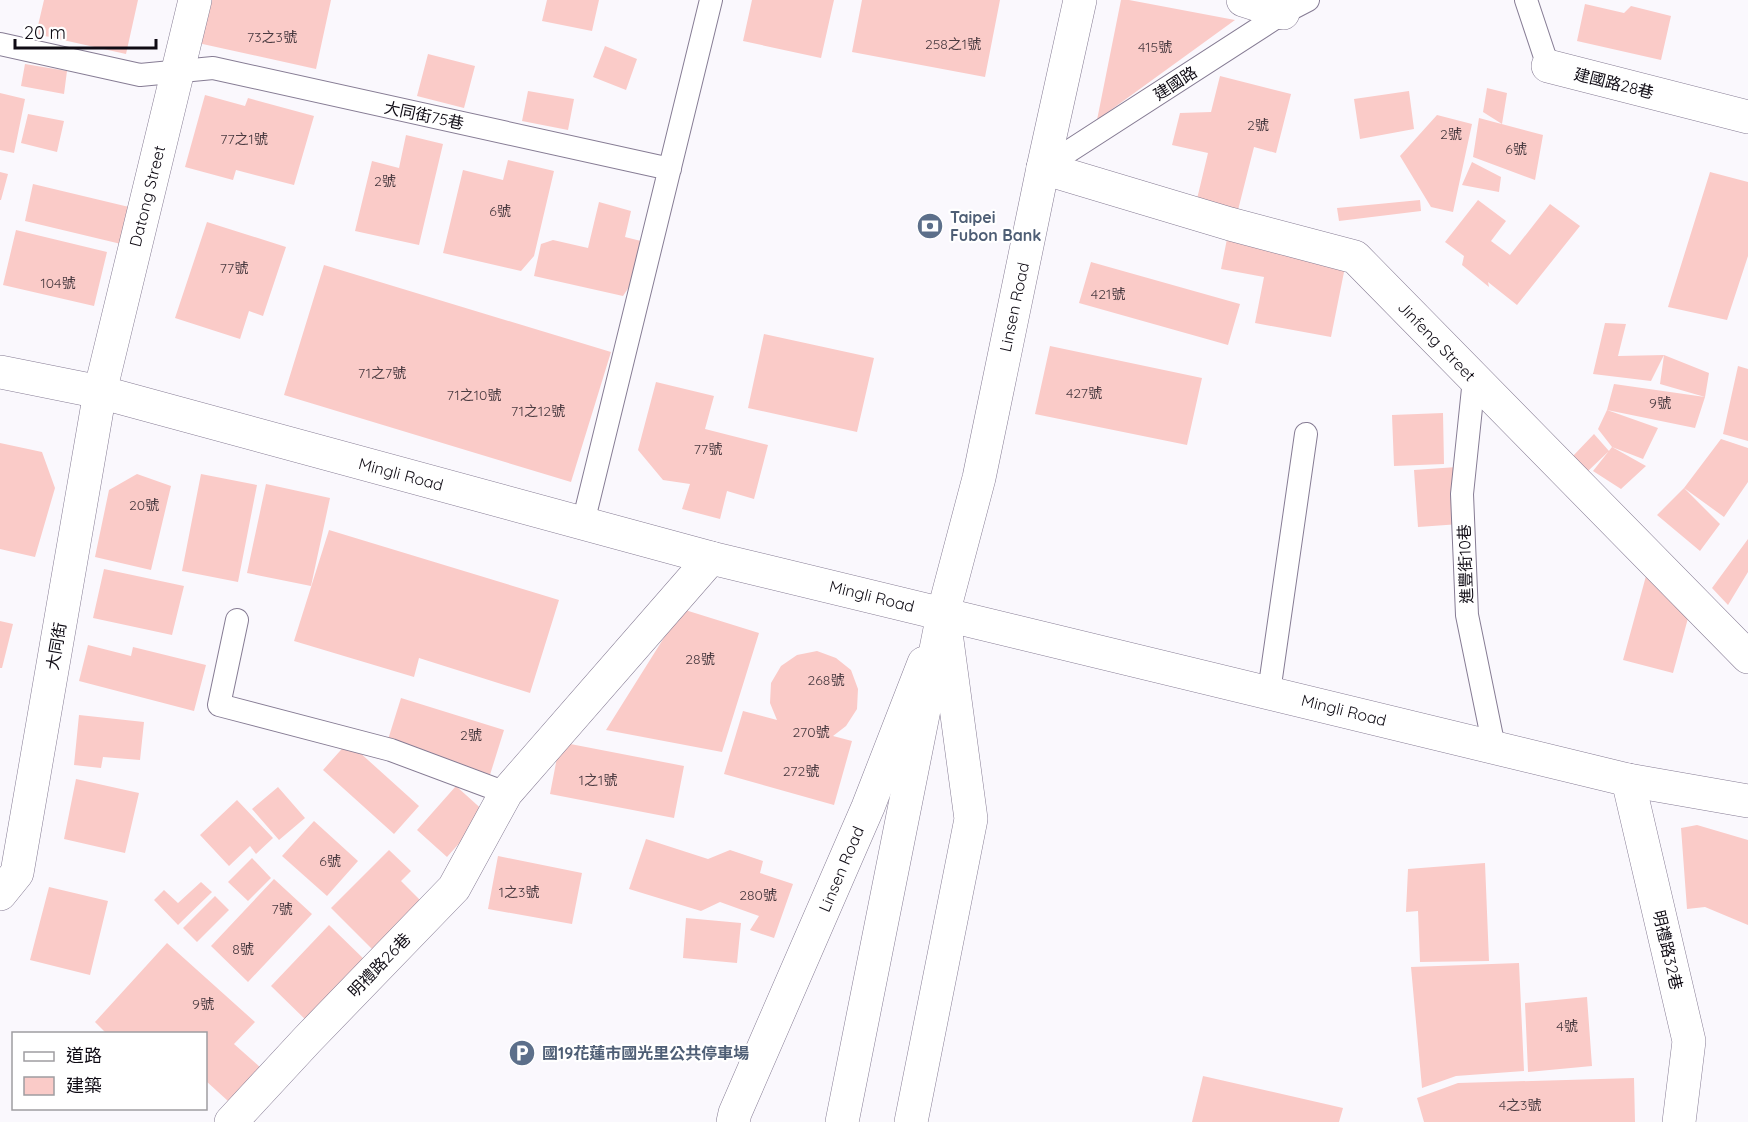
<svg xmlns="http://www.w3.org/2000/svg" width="1748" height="1122" viewBox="0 0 1748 1122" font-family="Quicksand,'Noto Sans TC',sans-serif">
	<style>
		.building { fill: #facbc8 }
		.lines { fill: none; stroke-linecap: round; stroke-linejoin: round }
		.service-casing { stroke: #867c94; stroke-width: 24 }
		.minor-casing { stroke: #867c94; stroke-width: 34 }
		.tertiary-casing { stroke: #867c94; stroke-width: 34 }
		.service { stroke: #fff; stroke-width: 22 }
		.minor { stroke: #fff; stroke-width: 33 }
		.tertiary { stroke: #fff; stroke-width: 33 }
		.labels { text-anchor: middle; stroke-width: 4.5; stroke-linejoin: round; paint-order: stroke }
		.number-label { font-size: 14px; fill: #4a3b41 }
		.street-label { font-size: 16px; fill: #0f0b14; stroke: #fff }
		.service-label { font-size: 16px; font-weight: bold; fill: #4e5e75; stroke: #fff; text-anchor: start }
	</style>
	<rect width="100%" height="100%" fill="#faf8fd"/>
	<path class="building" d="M 44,0 L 138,0 L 126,54 L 36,34 Z
		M 208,0 L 331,0 L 316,69 L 198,43 Z
		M 547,0 L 599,0 L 592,31 L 542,21 Z
		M 752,0 L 834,0 L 821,58 L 743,41 Z
		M 862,0 L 1000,0 L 985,77 L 852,52 Z
		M 1121,0 L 1129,0 L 1235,20 L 1097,120 Z
		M 1585,4 L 1624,13 L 1631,6 L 1671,16 L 1661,60 L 1577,41 Z
		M 605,46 L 637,59 L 626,90 L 593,77 Z
		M 428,54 L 475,66 L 464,108 L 417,96 Z
		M 25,64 L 67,71 L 64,94 L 21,86 Z
		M 1220,76 L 1291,94 L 1276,153 L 1254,147 L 1238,210 L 1197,199 L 1208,153 L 1172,145 L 1180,113 L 1211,112 Z
		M 1487,88 L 1507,93 L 1502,124 L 1483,112 Z
		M 528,91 L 574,99 L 568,130 L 522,121 Z
		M 1409,91 L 1414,129 L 1360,139 L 1354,99 Z
		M 0,93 L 25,99 L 14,153 L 0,150 Z
		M 205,95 L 245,106 L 248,98 L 314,116 L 294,185 L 236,170 L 233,180 L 185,167 Z
		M 28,114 L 64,121 L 57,152 L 21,143 Z
		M 1437,115 L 1472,124 L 1453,212 L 1431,207 L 1400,156 Z
		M 1479,118 L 1543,135 L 1535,180 L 1473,157 Z
		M 406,135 L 443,144 L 419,245 L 355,231 L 372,161 L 399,168 Z
		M 508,160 L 554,171 L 534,256 L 521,271 L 443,253 L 463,170 L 503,180 Z
		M 1472,162 L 1501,177 L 1499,192 L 1462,185 Z
		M 0,172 L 8,174 L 1,200 L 0,200 Z
		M 1710,172 L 1748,182 L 1748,256 L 1727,320 L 1668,307 Z
		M 33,184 L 129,207 L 121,244 L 25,221 Z
		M 1420,200 L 1421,211 L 1339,221 L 1337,208 Z
		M 1478,200 L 1506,221 L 1491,241 L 1510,255 L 1550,204 L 1580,226 L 1517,305 L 1488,282 L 1489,287 L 1462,265 L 1464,256 L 1445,242 Z
		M 599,202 L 631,211 L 625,237 L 641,241 L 631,284 L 623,296 L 534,276 L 541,244 L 553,240 L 588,248 Z
		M 207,222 L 286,247 L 263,316 L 249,311 L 240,339 L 175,318 Z
		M 1230,224 L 1349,247 L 1331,337 L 1255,323 L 1264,277 L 1221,269 Z
		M 16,230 L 107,252 L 94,306 L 3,285 Z
		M 1091,262 L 1240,304 L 1228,345 L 1079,303 Z
		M 324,265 L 611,352 L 571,482 L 284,395 Z
		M 1605,323 L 1626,324 L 1618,356 L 1664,355 L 1651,381 L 1593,374 Z
		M 764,334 L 874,358 L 857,432 L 748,408 Z
		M 1050,346 L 1202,378 L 1187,445 L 1035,414 Z
		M 1664,355 L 1709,373 L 1705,397 L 1660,384 Z
		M 1738,366 L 1748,369 L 1748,441 L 1723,434 Z
		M 656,382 L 714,396 L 705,429 L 768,445 L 754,499 L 727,491 L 720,519 L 682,509 L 690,484 L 663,480 L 638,450 Z
		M 1614,384 L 1705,397 L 1695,428 L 1607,410 L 1658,428 L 1643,459 L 1612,447 L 1646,466 L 1621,489 L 1593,471 L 1612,447 L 1598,429 L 1607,410 Z
		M 1443,413 L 1444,464 L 1394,466 L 1392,415 Z
		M 1594,434 L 1609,451 L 1588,471 L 1572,457 Z
		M 1721,439 L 1748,448 L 1748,482 L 1724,517 L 1684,488 L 1720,524 L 1700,551 L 1657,515 L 1684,488 Z
		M 0,443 L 42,452 L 55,488 L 35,557 L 0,549 Z
		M 1471,466 L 1474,523 L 1418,527 L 1414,470 Z
		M 137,474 L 171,486 L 151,570 L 95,557 L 109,490 Z
		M 201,474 L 257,485 L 238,582 L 182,571 Z
		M 266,484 L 330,498 L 311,586 L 247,573 Z
		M 329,530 L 559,600 L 530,693 L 419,658 L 414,677 L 294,641 Z
		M 1748,539 L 1748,572 L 1728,605 L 1712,588 Z
		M 104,569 L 184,586 L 172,635 L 93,618 Z
		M 1646,576 L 1696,589 L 1673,673 L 1623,660 Z
		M 682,609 L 759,633 L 722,752 L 606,730 Z
		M 0,621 L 13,624 L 2,668 L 0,668 Z
		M 88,645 L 131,656 L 133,647 L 206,665 L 194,711 L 79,681 Z
		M 817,651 L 836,658 L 851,670 L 858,689 L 857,709 L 846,726 L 833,736 L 852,741 L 834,805 L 724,774 L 743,711 L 777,720 L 770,703 L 771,683 L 781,666 L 797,655 Z
		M 401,698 L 504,730 L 489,778 L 386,746 Z
		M 79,715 L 144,722 L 140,760 L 103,757 L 101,768 L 74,765 Z
		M 348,742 L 419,806 L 394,834 L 323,770 Z
		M 560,742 L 684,766 L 674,818 L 550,794 Z
		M 76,779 L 139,793 L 125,853 L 64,839 Z
		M 456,786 L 486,813 L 447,857 L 417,830 Z
		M 278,787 L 305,818 L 279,840 L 252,809 Z
		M 237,800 L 273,838 L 256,854 L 250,846 L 229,866 L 200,835 Z
		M 314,821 L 358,861 L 327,896 L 282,856 Z
		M 1697,825 L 1748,840 L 1748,925 L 1705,907 L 1687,909 L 1681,828 Z
		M 646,839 L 708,859 L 730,850 L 763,861 L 760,873 L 793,884 L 774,938 L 750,930 L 759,916 L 720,902 L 701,911 L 629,889 Z
		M 389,850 L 411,871 L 401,881 L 429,909 L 381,958 L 331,908 Z
		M 498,856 L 582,873 L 572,924 L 488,909 Z
		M 252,858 L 271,878 L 248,901 L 228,882 Z
		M 1485,863 L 1489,961 L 1420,962 L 1418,911 L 1406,912 L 1408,869 Z
		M 274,879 L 312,914 L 248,982 L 211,946 Z
		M 201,882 L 212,892 L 178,925 L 154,900 L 164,890 L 178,903 Z
		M 49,887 L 108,901 L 90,975 L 30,960 Z
		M 215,896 L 229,910 L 197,942 L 183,928 Z
		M 686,918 L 741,923 L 737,963 L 683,958 Z
		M 329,925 L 370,965 L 312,1026 L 271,986 Z
		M 167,943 L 255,1022 L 234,1044 L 260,1067 L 228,1101 L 206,1081 L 206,1034 L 107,1034 L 95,1022 Z
		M 1519,963 L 1524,1071 L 1456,1076 L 1422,1088 L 1411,967 Z
		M 1587,997 L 1592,1066 L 1528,1072 L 1525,1003 Z
		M 1203,1076 L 1343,1108 L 1339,1122 L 1192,1122 Z
		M 1634,1078 L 1635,1122 L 1424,1122 L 1417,1098 L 1458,1083 Z"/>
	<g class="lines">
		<defs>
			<path id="service" d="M 1526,0 L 1548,66
				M 0,44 L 140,75 L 213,68 L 670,169
				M 1043,168 L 1283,13 L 1308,0
				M 1474,379 L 1462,494 L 1467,615 L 1494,747
				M 583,523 L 711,0
				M 237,620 L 219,705 L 391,750 L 506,793
				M 1269,692 L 1306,434"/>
			<path id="minor" d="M 1243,0 L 1283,13
				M 1548,66 L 1748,117
				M 1043,168 L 1230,224 L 1355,257 L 1748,657
				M 1628,780 L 1689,1041 L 1679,1122
				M 0,894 L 17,873 L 100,392 L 195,0
				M 231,1122 L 307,1040 L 454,888 L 506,793 L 711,558
				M 733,1122 L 735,1113 L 868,807 L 924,663
				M 911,1122 L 971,819 L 944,618"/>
			<path id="tertiary" d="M 0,372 L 100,392 L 711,558 L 1628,780 L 1748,801
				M 842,1122 L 943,614 L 979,478 L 1043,168 L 1080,0"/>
		</defs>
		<use href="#service" class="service-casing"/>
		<use href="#minor" class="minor-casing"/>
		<use href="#tertiary" class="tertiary-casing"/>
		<use href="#service" class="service"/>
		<use href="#minor" class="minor"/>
		<use href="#tertiary" class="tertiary"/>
	</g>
	<defs>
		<symbol id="bank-disc" viewBox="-11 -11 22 22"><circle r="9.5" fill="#5c6f8a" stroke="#fff"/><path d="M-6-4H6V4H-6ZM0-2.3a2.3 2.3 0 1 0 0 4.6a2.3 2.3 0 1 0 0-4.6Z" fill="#fff"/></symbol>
		<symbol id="parking-disc" viewBox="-11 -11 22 22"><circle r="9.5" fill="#5c6f8a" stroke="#fff"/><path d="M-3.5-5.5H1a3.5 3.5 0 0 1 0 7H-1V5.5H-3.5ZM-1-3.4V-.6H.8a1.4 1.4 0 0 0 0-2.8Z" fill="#fff"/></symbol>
	</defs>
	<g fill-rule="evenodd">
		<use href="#bank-disc" x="915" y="211" width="30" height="30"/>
		<use href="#parking-disc" x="507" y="1038" width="30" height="30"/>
	</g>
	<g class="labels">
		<g class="number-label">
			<text x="272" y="42">73之3號</text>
			<text x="953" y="49">258之1號</text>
			<text x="1155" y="52">415號</text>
			<text x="1258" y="130">2號</text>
			<text x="1451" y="139">2號</text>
			<text x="244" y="144">77之1號</text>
			<text x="1516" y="154">6號</text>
			<text x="385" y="186">2號</text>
			<text x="500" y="216">6號</text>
			<text x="234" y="273">77號</text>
			<text x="58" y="288">104號</text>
			<text x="1108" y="299">421號</text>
			<text x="382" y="378">71之7號</text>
			<text x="1084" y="398">427號</text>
			<text x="474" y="400">71之10號</text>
			<text x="1660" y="408">9號</text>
			<text x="538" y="416">71之12號</text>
			<text x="708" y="454">77號</text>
			<text x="144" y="510">20號</text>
			<text x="700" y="664">28號</text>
			<text x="826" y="685">268號</text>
			<text x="811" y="737">270號</text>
			<text x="471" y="740">2號</text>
			<text x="801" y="776">272號</text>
			<text x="598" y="785">1之1號</text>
			<text x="330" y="866">6號</text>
			<text x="519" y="897">1之3號</text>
			<text x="758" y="900">280號</text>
			<text x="282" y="914">7號</text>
			<text x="243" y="954">8號</text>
			<text x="203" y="1009">9號</text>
			<text x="1567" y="1031">4號</text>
			<text x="1520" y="1110">4之3號</text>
		</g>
		<g class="street-label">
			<text transform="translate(1175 83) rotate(-33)" y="6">建國路</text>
			<text transform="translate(1614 83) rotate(14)" y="6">建國路28巷</text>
			<text transform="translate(424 115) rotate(12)" y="6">大同街75巷</text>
			<text transform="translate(147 196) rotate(-76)" y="6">Datong Street</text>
			<text transform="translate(1014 307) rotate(-78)" y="6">Linsen Road</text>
			<text transform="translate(1437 341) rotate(46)" y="6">Jinfeng Street</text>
			<text transform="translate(401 474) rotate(15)" y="6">Mingli Road</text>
			<text transform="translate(1465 564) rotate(-92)" y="6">進豐街10巷</text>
			<text transform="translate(872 596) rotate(14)" y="6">Mingli Road</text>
			<text transform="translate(56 646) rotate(-80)" y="6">大同街</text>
			<text transform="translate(1344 710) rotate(14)" y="6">Mingli Road</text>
			<text transform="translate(841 869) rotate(-67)" y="6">Linsen Road</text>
			<text transform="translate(1668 950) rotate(77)" y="6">明禮路32巷</text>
			<text transform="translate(379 965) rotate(-46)" y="6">明禮路26巷</text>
		</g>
		<g class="service-label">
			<text x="950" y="223">Taipei<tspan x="950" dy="18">Fubon Bank</tspan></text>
			<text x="542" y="1059">國19花蓮市國光里公共停車場</text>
		</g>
	</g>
	<rect x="12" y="1032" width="195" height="78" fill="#ffffff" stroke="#9f9da1" stroke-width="1.5"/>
	<rect x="24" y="1052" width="30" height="9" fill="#ffffff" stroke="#9f9da1" stroke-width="1.5"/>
	<text x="66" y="1062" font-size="18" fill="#0f0b14">道路</text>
	<rect x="24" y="1077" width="30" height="18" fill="#facbc8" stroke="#9f9da1" stroke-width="1.5"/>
	<text x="66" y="1092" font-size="18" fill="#0f0b14">建築</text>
	<path d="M15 39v9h141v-9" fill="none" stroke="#0f0b14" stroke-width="3"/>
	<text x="24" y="39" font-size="18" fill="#0f0b14" stroke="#ffffff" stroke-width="4.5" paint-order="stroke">20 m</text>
</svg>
